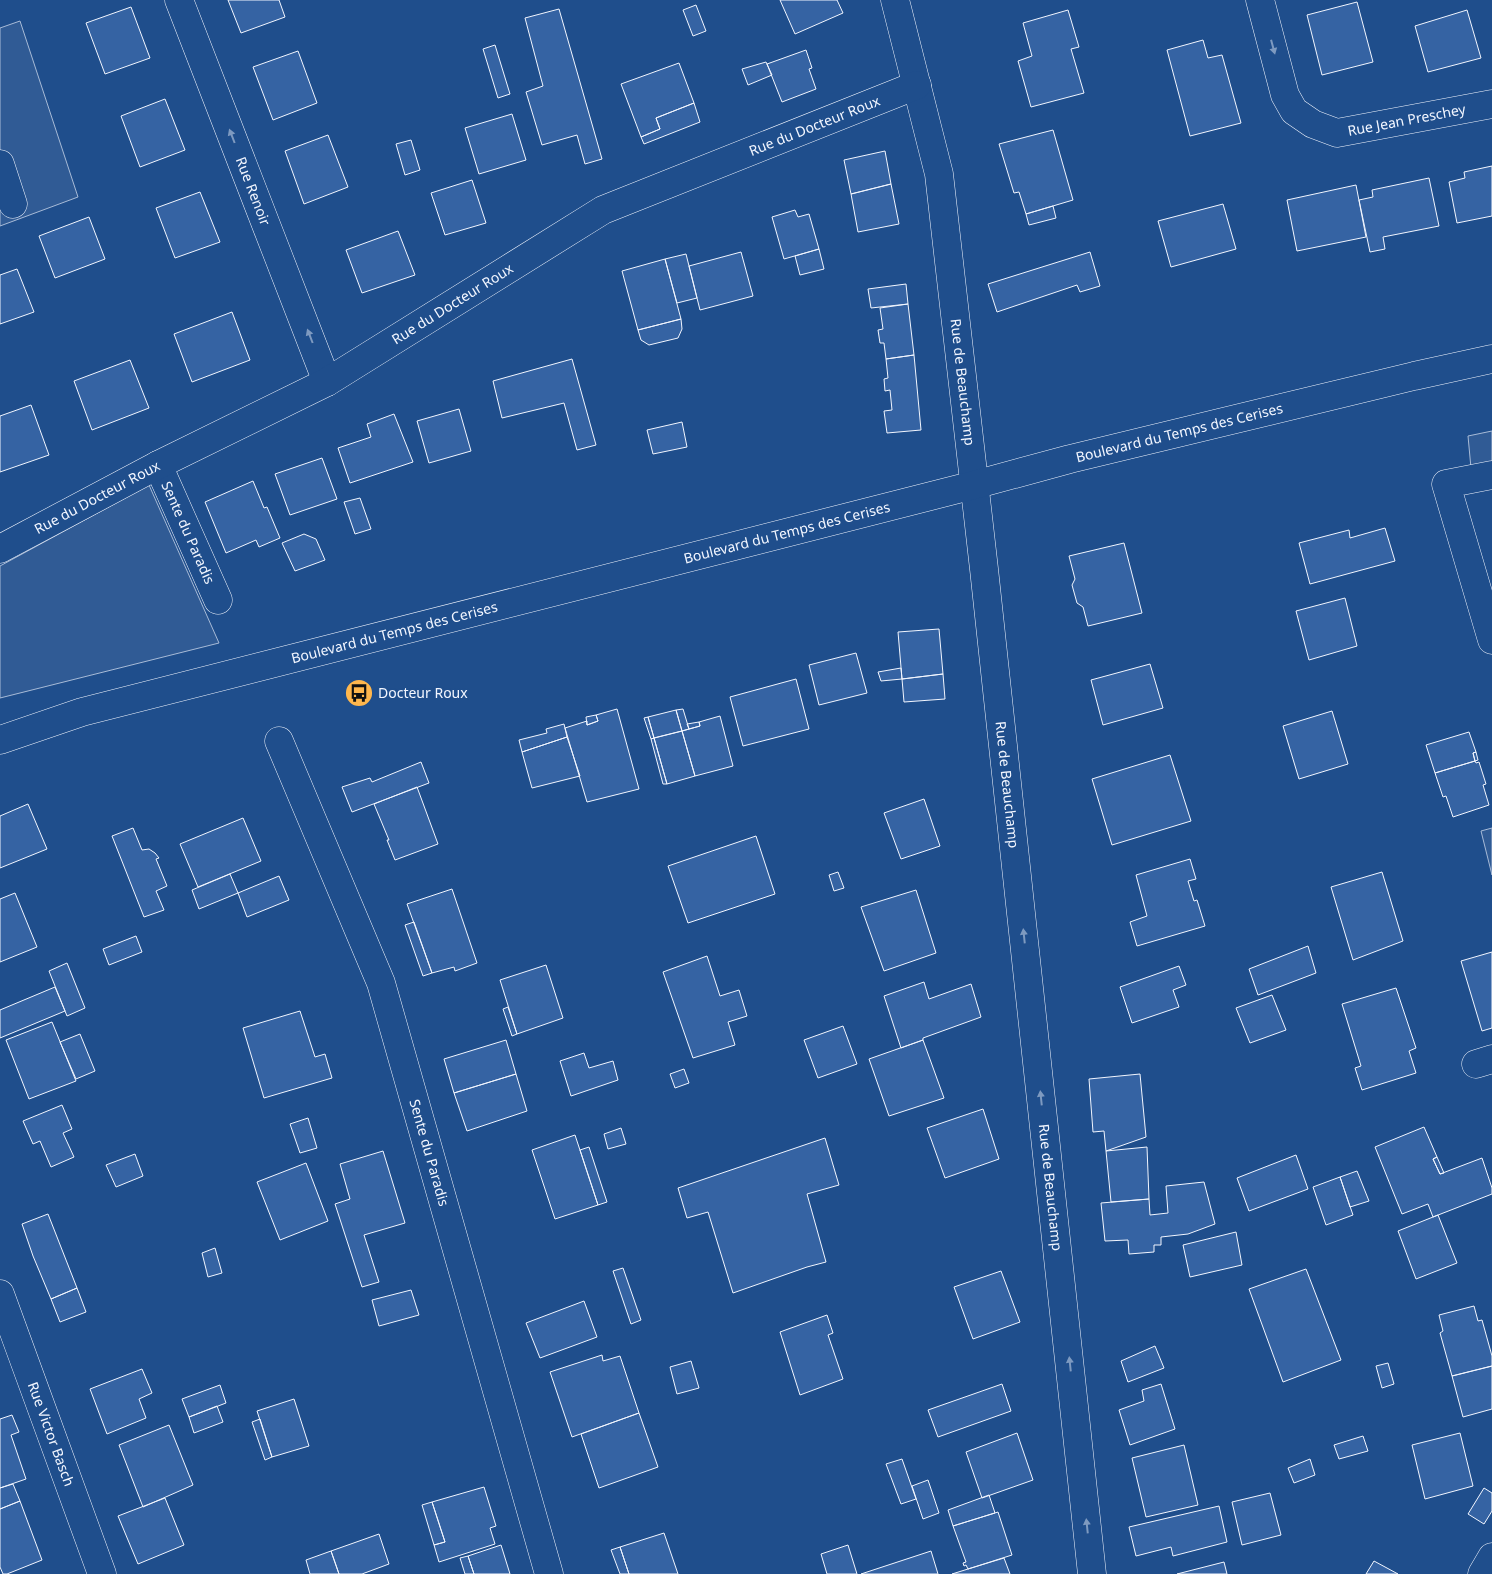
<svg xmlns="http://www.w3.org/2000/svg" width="1492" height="1574" viewBox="0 0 1492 1574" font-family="'Noto Sans',sans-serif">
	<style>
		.built { fill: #305b95; stroke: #a8bbd7 }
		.building { fill: #3563a3; stroke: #f2f6ff }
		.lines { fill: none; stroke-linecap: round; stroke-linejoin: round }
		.minor-casing { stroke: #f2f6ff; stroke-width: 29 }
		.major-casing { stroke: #f2f6ff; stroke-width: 29 }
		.minor { stroke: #1f4e8c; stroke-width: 28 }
		.major { stroke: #1f4e8c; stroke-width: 28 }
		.oneway { fill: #7e9ac0 }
		.labels { text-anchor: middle; stroke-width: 4; stroke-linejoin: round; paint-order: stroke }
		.street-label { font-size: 14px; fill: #f2f6ff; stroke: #1f4e8c }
		.poi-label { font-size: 14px; fill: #f2f6ff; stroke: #1f4e8c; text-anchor: start }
	</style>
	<rect width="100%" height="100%" fill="#1f4e8c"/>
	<path class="built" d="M 20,21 L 78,197 L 0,226 L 0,28 Z
		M 1492,431 L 1492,475 L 1472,479 L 1468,436 Z
		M 149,485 L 219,643 L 0,698 L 0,566 Z
		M 1492,828 L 1492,875 L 1481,831 Z"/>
	<path class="building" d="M 228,0 L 279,0 L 285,17 L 241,33 Z
		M 780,0 L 837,0 L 843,13 L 795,34 Z
		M 1357,2 L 1373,62 L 1322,75 L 1307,15 Z
		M 696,5 L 706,31 L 693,36 L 683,10 Z
		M 131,7 L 150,58 L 105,74 L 86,23 Z
		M 559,9 L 602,159 L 585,164 L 577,135 L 542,145 L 526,92 L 543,86 L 525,18 Z
		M 1068,10 L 1079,47 L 1071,49 L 1084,93 L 1031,107 L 1018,61 L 1032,56 L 1023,23 Z
		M 1467,10 L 1481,58 L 1428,72 L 1415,26 Z
		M 1203,40 L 1208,58 L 1222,55 L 1241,123 L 1190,136 L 1167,50 Z
		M 495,45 L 510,94 L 498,98 L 483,49 Z
		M 806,50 L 812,68 L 809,69 L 816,89 L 782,102 L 767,64 Z
		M 298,51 L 317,103 L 273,120 L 253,67 Z
		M 766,62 L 772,75 L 748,85 L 742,69 Z
		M 679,63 L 694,103 L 656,118 L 660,129 L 641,137 L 621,84 Z
		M 165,99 L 185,150 L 140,167 L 121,116 Z
		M 694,103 L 700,122 L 644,144 L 641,137 L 660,129 L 656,118 Z
		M 512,114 L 526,160 L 479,174 L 465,128 Z
		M 1053,130 L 1073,200 L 1026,214 L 1019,192 L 1014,193 L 999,144 Z
		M 328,135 L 348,187 L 304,204 L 285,151 Z
		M 411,140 L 420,170 L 405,175 L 396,144 Z
		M 885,151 L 891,184 L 851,194 L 844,160 Z
		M 1492,166 L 1492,216 L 1457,223 L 1449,182 L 1465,178 L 1464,172 Z
		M 1429,178 L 1439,226 L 1383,237 L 1385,249 L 1370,252 L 1359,200 L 1373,197 L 1372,190 Z
		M 472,180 L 486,223 L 445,235 L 431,193 Z
		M 891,184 L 899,224 L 858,232 L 851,194 Z
		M 1356,185 L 1366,237 L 1297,251 L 1287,200 Z
		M 200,192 L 220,242 L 175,258 L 156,208 Z
		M 1223,204 L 1236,249 L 1171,267 L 1158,221 Z
		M 1053,206 L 1056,218 L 1029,225 L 1026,214 Z
		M 795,210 L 798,217 L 809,214 L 819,249 L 784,259 L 772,217 Z
		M 89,217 L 105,259 L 55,278 L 39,236 Z
		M 398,231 L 415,275 L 362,293 L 346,250 Z
		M 819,249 L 824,269 L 800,275 L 795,256 Z
		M 741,252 L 753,296 L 700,310 L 689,266 Z
		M 1090,252 L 1100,286 L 1080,292 L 1077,285 L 997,312 L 988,284 Z
		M 686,254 L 697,298 L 677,303 L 665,259 Z
		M 665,259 L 681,319 L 638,330 L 622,271 Z
		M 17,269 L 34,312 L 0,324 L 0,275 Z
		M 906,284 L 908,304 L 871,308 L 868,289 Z
		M 908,304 L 914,355 L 886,359 L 884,343 L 880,343 L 878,330 L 883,329 L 880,308 Z
		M 232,312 L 250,360 L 192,382 L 174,334 Z
		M 681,319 L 682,329 L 678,338 L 649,345 L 641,340 L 638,330 Z
		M 914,355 L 921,430 L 887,433 L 884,411 L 892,410 L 890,390 L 885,391 L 884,379 L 888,378 L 886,359 Z
		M 572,359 L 596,445 L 577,450 L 564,403 L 502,418 L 493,381 Z
		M 130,360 L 149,408 L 92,430 L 74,381 Z
		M 31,405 L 49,455 L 0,472 L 0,416 Z
		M 459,409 L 471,451 L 429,463 L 417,421 Z
		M 394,414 L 413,462 L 350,483 L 338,448 L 371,437 L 367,424 Z
		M 682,422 L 687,447 L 653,454 L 647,430 Z
		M 322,458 L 337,499 L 290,515 L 275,474 Z
		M 253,481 L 264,508 L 267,507 L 280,538 L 259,547 L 256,540 L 226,553 L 205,502 Z
		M 360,498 L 371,529 L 355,534 L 344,502 Z
		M 1385,528 L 1395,561 L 1310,584 L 1299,543 L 1349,530 L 1350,538 Z
		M 304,534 L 316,539 L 325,560 L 295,571 L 282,543 Z
		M 1124,543 L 1142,613 L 1088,626 L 1083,607 L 1077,603 L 1072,585 L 1075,579 L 1069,556 Z
		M 1345,598 L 1357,646 L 1309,660 L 1296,611 Z
		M 939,629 L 943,674 L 902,679 L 898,632 Z
		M 856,653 L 867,693 L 819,705 L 809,665 Z
		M 1150,664 L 1163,708 L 1103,725 L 1091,680 Z
		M 901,668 L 902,679 L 881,681 L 878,672 Z
		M 943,674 L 945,699 L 904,702 L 902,679 Z
		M 796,679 L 809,729 L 743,746 L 730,697 Z
		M 617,709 L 639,789 L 587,802 L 565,728 L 587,721 L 587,725 L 598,721 L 596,715 Z
		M 683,709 L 689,729 L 682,731 L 676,710 Z
		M 676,710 L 682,731 L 654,738 L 648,717 Z
		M 1332,711 L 1348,764 L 1299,779 L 1283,726 Z
		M 596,715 L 598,721 L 587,725 L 586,717 Z
		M 720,716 L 733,766 L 695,776 L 682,731 L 700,726 L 699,722 Z
		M 648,717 L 654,738 L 651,739 L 644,718 Z
		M 699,722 L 700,726 L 689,729 L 687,724 Z
		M 564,724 L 567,737 L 522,752 L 519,740 L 547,733 L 546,729 Z
		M 682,731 L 695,776 L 667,784 L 654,738 Z
		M 1469,732 L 1476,752 L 1473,753 L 1475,761 L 1435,773 L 1426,745 Z
		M 567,737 L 580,776 L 532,788 L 522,752 Z
		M 654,738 L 667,784 L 663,784 L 651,739 Z
		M 1476,752 L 1478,760 L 1475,761 L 1473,753 Z
		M 1170,755 L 1191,821 L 1112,845 L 1092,779 Z
		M 1475,761 L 1476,763 L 1479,762 L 1486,784 L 1483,785 L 1489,805 L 1453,817 L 1446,796 L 1443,797 L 1435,773 Z
		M 421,762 L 429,783 L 352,812 L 342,787 L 370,778 L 372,782 Z
		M 417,787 L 438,844 L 395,860 L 387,840 L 389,840 L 374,804 Z
		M 924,799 L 940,846 L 901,859 L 884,813 Z
		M 28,804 L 47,849 L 0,868 L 0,816 Z
		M 243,818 L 261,861 L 198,887 L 180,844 Z
		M 133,828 L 142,850 L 149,849 L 155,853 L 159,858 L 156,859 L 167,886 L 156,891 L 164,910 L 144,917 L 112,836 Z
		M 756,836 L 775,894 L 688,923 L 668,866 Z
		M 1190,859 L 1196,879 L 1188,881 L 1194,901 L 1197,900 L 1205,926 L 1137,946 L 1130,922 L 1147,916 L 1136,875 Z
		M 838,872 L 844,888 L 834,891 L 829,875 Z
		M 1382,872 L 1403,941 L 1353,960 L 1331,887 Z
		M 230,874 L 238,893 L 199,909 L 192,890 Z
		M 279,876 L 289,900 L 247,917 L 238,893 Z
		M 452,889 L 477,963 L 455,971 L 454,967 L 432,973 L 407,904 Z
		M 916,890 L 936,953 L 884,971 L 861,907 Z
		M 15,893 L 37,947 L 0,962 L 0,899 Z
		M 414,922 L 432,973 L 423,976 L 405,925 Z
		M 136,936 L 142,952 L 109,965 L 103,949 Z
		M 1308,946 L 1316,973 L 1258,995 L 1249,969 Z
		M 1492,952 L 1492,1028 L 1482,1031 L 1461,961 Z
		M 707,956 L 720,996 L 739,990 L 747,1016 L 728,1022 L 735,1045 L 693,1058 L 663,972 Z
		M 67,963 L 85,1008 L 67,1016 L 49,971 Z
		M 546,965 L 563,1018 L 517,1034 L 500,980 Z
		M 1179,966 L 1186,985 L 1173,990 L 1179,1007 L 1132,1023 L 1120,987 Z
		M 924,982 L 929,999 L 971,984 L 981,1017 L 923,1038 L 923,1040 L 901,1048 L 884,996 Z
		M 55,987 L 65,1011 L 0,1038 L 0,1010 Z
		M 1396,988 L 1416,1048 L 1409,1051 L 1416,1073 L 1362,1090 L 1355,1068 L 1361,1066 L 1342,1004 Z
		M 1272,995 L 1286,1030 L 1250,1043 L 1236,1008 Z
		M 508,1007 L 517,1034 L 512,1036 L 503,1009 Z
		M 300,1011 L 315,1057 L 325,1054 L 332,1078 L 264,1098 L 243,1028 Z
		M 52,1022 L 76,1081 L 29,1099 L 6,1040 Z
		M 843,1026 L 857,1064 L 818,1078 L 804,1040 Z
		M 80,1034 L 95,1071 L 76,1079 L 60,1042 Z
		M 506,1040 L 516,1074 L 454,1093 L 444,1059 Z
		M 923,1040 L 944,1098 L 889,1116 L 869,1059 Z
		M 584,1053 L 589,1068 L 613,1061 L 618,1080 L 571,1096 L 560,1061 Z
		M 684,1069 L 689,1083 L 675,1088 L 670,1074 Z
		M 516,1074 L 527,1111 L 467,1131 L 454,1093 Z
		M 1140,1074 L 1146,1137 L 1106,1151 L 1104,1131 L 1093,1132 L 1089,1079 Z
		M 62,1105 L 72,1129 L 63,1133 L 74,1157 L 51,1167 L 40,1141 L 33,1144 L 23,1121 Z
		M 983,1109 L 999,1159 L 945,1178 L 927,1128 Z
		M 308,1118 L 317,1148 L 300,1153 L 290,1124 Z
		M 1424,1127 L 1437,1157 L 1433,1159 L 1440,1174 L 1482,1158 L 1492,1188 L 1492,1194 L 1433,1217 L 1428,1204 L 1402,1214 L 1375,1147 Z
		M 621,1128 L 626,1144 L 608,1149 L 604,1134 Z
		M 575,1135 L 598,1205 L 555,1219 L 532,1150 Z
		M 825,1138 L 839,1185 L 807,1194 L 826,1262 L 807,1267 L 733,1293 L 708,1212 L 687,1218 L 678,1188 Z
		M 589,1147 L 607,1202 L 598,1205 L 580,1150 Z
		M 1147,1147 L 1149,1199 L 1111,1202 L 1106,1151 Z
		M 383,1151 L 405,1223 L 364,1235 L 379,1282 L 362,1287 L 335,1204 L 350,1199 L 340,1164 Z
		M 135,1154 L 143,1176 L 116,1187 L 106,1165 Z
		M 1296,1155 L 1308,1189 L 1249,1211 L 1237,1178 Z
		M 1437,1157 L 1444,1173 L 1440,1174 L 1433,1159 Z
		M 306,1163 L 328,1221 L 280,1240 L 257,1182 Z
		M 1357,1171 L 1369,1201 L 1350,1207 L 1340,1177 Z
		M 1340,1177 L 1353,1215 L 1326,1225 L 1313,1187 Z
		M 1204,1182 L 1215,1224 L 1188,1234 L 1161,1237 L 1161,1245 L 1154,1245 L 1154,1252 L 1129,1254 L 1128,1240 L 1105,1241 L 1101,1203 L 1149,1199 L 1150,1215 L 1168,1213 L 1166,1186 Z
		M 48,1214 L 77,1288 L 51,1299 L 33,1256 L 22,1224 Z
		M 1438,1215 L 1457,1263 L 1416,1279 L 1398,1231 Z
		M 1236,1232 L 1242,1265 L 1190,1277 L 1183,1245 Z
		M 215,1248 L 222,1273 L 208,1277 L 202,1253 Z
		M 623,1268 L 641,1320 L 631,1324 L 613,1271 Z
		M 1306,1269 L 1341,1360 L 1283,1382 L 1249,1289 Z
		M 1001,1271 L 1020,1322 L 973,1339 L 954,1287 Z
		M 77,1288 L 86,1312 L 60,1322 L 51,1299 Z
		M 411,1290 L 419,1315 L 379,1326 L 372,1300 Z
		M 584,1301 L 597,1337 L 540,1358 L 526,1323 Z
		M 1474,1306 L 1478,1321 L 1482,1320 L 1492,1356 L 1492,1366 L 1452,1376 L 1440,1333 L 1443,1331 L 1439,1315 Z
		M 827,1315 L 833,1333 L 828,1335 L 843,1379 L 800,1395 L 780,1332 Z
		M 1155,1346 L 1164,1368 L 1128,1382 L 1121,1361 Z
		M 602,1355 L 603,1361 L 620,1356 L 639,1413 L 572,1437 L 550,1372 Z
		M 691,1361 L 699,1388 L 677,1394 L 670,1367 Z
		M 1388,1363 L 1394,1384 L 1382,1388 L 1376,1366 Z
		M 1492,1366 L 1492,1409 L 1463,1417 L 1452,1376 Z
		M 142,1369 L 152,1393 L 139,1399 L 146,1418 L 107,1434 L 90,1389 Z
		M 1002,1384 L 1011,1411 L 938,1437 L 928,1410 Z
		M 1161,1384 L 1175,1429 L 1130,1445 L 1119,1410 L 1144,1401 L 1142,1390 Z
		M 220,1385 L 226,1403 L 189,1417 L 182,1399 Z
		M 294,1399 L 309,1446 L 272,1457 L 257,1411 Z
		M 217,1406 L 223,1422 L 194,1433 L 189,1417 Z
		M 639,1413 L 658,1467 L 599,1488 L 581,1434 Z
		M 12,1415 L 19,1432 L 11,1435 L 26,1479 L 0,1488 L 0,1419 Z
		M 260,1419 L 272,1457 L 265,1460 L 252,1422 Z
		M 169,1425 L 193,1485 L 143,1507 L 119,1445 Z
		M 1017,1433 L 1033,1480 L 982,1498 L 966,1452 Z
		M 1460,1433 L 1473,1486 L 1425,1499 L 1412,1445 Z
		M 1363,1436 L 1368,1451 L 1339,1459 L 1334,1445 Z
		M 1184,1445 L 1198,1505 L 1146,1517 L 1132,1458 Z
		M 902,1459 L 916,1499 L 901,1504 L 886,1464 Z
		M 1310,1459 L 1315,1475 L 1294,1483 L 1288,1468 Z
		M 928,1480 L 939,1513 L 923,1519 L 912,1486 Z
		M 13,1484 L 20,1501 L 0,1509 L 0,1488 Z
		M 484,1487 L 496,1526 L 490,1528 L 495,1544 L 439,1562 L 434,1545 L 445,1542 L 432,1502 Z
		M 1484,1488 L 1492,1493 L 1492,1511 L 1484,1524 L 1468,1514 Z
		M 1270,1493 L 1281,1535 L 1242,1545 L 1232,1502 Z
		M 989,1495 L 995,1513 L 953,1526 L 948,1510 Z
		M 165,1498 L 184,1545 L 138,1564 L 118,1516 Z
		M 20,1501 L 42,1560 L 7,1574 L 3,1574 L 0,1567 L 0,1509 Z
		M 432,1502 L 445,1542 L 434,1545 L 422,1505 Z
		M 1219,1506 L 1227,1542 L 1173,1556 L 1171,1547 L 1136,1556 L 1129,1527 Z
		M 998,1512 L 1012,1555 L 968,1569 L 966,1565 L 964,1566 L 963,1563 L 966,1562 L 953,1526 Z
		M 664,1533 L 678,1574 L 629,1574 L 620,1547 Z
		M 379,1534 L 389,1564 L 362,1574 L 339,1574 L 331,1551 Z
		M 501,1545 L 510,1574 L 474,1574 L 468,1556 Z
		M 848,1545 L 857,1574 L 827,1574 L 821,1554 Z
		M 620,1547 L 629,1574 L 620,1574 L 611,1550 Z
		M 331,1551 L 339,1574 L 310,1574 L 306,1560 Z
		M 931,1551 L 938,1574 L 861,1574 Z
		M 468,1556 L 474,1574 L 465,1574 L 460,1558 Z
		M 1004,1558 L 1010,1574 L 952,1574 L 968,1569 Z
		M 1374,1561 L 1398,1574 L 1366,1574 Z
		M 1224,1562 L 1227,1574 L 1177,1574 Z"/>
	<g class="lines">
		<defs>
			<g id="minor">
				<path id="s1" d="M 179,0 L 327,382"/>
				<path id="s2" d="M 895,0 L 939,174 L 984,569 L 1092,1574"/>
				<path id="s3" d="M 1260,0 L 1285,95 L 1294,111 L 1313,124 L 1337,133 L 1492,104"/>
				<path d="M 0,164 L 13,204"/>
				<path id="s4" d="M 158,465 L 218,600"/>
				<path d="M 1492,475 L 1446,484 L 1492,640"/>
				<path id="s5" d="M 0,549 L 158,465 L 327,382 L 603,210 L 917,85"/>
				<path id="s6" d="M 279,741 L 381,983 L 549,1574"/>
				<path d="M 1476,1064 L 1492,1059"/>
				<path id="s7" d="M 0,1294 L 102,1574"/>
				<path d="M 1482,1574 L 1492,1557"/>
			</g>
			<g id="major">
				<path id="s8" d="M 0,740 L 82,712 L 974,485 L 1070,459 L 1414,376 L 1492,359"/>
			</g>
		</defs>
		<use href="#minor" class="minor-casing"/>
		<use href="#major" class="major-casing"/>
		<use href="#minor" class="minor"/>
		<use href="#major" class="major"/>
	</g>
	<defs><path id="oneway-solid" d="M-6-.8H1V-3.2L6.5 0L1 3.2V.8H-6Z" transform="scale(1.25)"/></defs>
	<g class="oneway">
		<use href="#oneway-solid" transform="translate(1273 47) rotate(75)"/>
		<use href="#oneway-solid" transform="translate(232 136) rotate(-111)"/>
		<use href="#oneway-solid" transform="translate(310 336) rotate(-111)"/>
		<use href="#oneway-solid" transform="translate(1024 936) rotate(-96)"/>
		<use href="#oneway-solid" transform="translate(1041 1098) rotate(-96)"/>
		<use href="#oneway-solid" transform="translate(1070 1364) rotate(-96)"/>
		<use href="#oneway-solid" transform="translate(1087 1526) rotate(-96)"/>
	</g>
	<defs>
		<symbol id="bus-disc" viewBox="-11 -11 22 22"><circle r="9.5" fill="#ffb74d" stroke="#1f4e8c"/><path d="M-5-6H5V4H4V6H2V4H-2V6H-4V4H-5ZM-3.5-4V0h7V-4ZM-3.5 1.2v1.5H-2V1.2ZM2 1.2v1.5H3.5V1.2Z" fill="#111"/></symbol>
	</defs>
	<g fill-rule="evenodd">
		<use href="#bus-disc" x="343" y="677" width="32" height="32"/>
	</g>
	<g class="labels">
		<g class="street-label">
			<text dy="5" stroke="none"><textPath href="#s3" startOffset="236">Rue Jean Preschey</textPath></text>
			<text dy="5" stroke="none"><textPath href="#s5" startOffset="920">Rue du Docteur Roux</textPath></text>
			<text dy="5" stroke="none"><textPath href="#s1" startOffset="205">Rue Renoir</textPath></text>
			<text dy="5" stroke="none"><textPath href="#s5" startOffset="515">Rue du Docteur Roux</textPath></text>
			<text dy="5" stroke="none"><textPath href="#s2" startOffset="389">Rue de Beauchamp</textPath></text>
			<text dy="5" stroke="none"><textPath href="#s8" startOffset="1219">Boulevard du Temps des Cerises</textPath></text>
			<text dy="5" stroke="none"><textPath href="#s5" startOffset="110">Rue du Docteur Roux</textPath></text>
			<text dy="5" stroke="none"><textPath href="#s4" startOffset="74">Sente du Paradis</textPath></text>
			<text dy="5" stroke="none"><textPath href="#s8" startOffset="814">Boulevard du Temps des Cerises</textPath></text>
			<text dy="5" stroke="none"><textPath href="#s8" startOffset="409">Boulevard du Temps des Cerises</textPath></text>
			<text dy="5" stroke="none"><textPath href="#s2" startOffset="794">Rue de Beauchamp</textPath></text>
			<text dy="5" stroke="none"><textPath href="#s6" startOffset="439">Sente du Paradis</textPath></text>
			<text dy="5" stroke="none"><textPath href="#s2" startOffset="1199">Rue de Beauchamp</textPath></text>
			<text dy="5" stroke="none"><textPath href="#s7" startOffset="149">Rue Victor Basch</textPath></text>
		</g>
		<g class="poi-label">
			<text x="378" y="698">Docteur Roux</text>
		</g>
	</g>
</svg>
